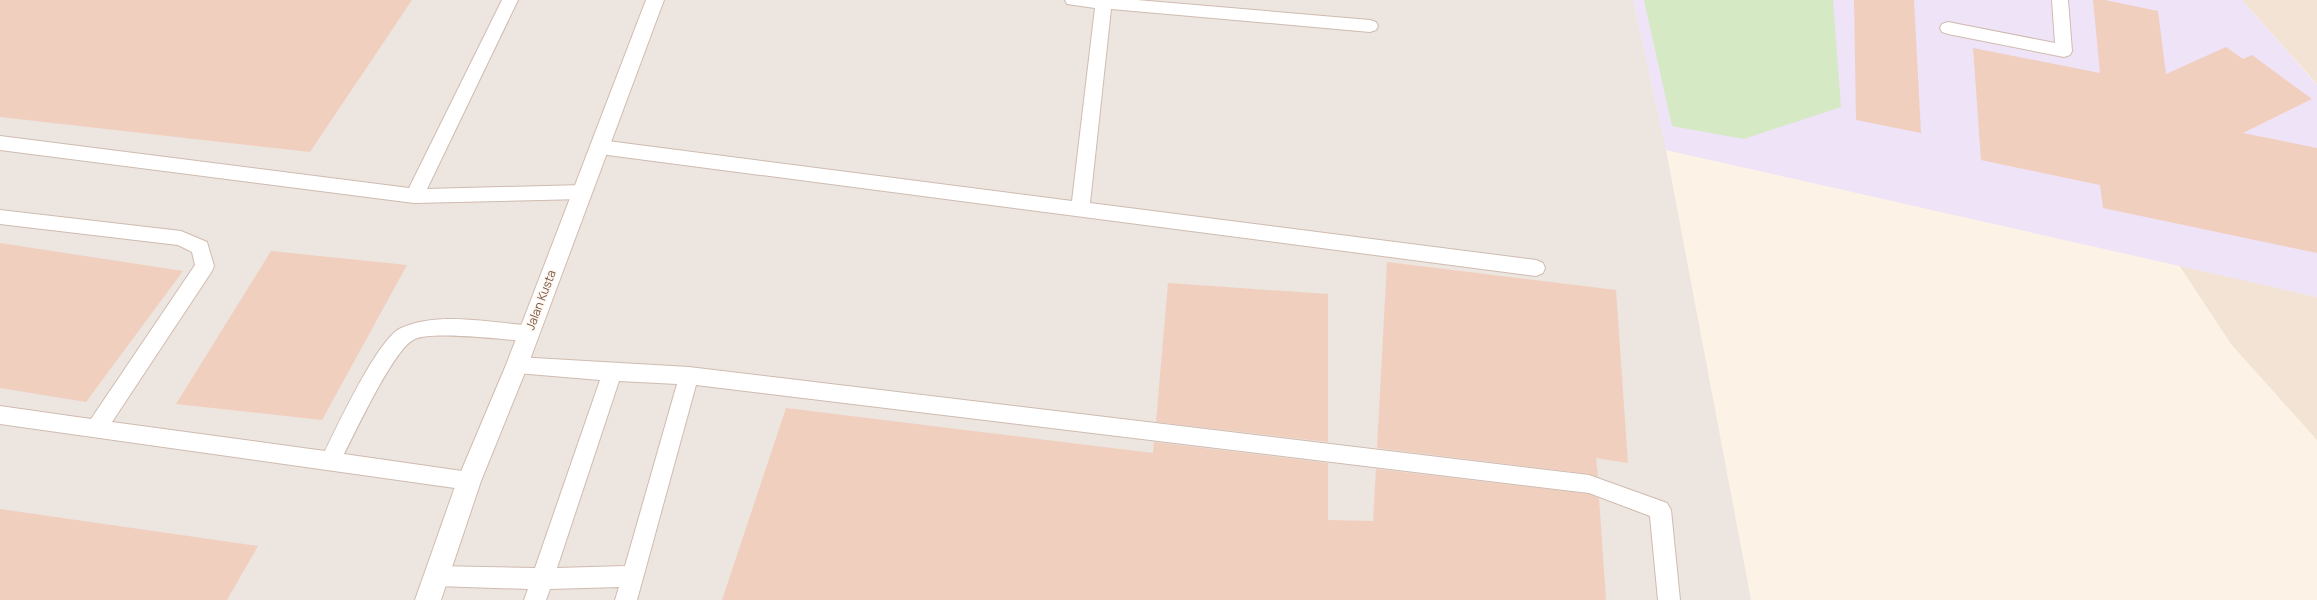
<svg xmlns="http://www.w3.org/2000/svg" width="2317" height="600" viewBox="0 0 2317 600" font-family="Manrope,sans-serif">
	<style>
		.residential { fill: #f3e3d5 }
		.industrial { fill: #ece5e0 }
		.education { fill: #efe3f8 }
		.green { fill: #d6e9c5 }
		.building { fill: #f1cfbe }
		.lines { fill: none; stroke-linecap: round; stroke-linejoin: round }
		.lane-casing { stroke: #d0bbaf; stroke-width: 2 }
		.secondary-casing { stroke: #d2bbad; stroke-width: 2 }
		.lane { fill: #fff; fill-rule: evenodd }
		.secondary { fill: #fff; fill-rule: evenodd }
		.labels { text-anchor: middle; stroke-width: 3; stroke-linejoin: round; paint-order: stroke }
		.street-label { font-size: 12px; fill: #75574b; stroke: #fff6ed }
	</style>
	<rect width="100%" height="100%" fill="#fcf2e6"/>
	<path class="residential" d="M 2242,0 L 2317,0 L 2317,84 Z
		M 2179,265 L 2317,297 L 2317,440 L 2231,344 Z"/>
	<path class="industrial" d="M 0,0 L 1633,0 L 1666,150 L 1751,600 L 0,600 Z"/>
	<path class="education" d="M 1633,0 L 2242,0 L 2317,85 L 2317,297 L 1666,150 Z"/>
	<path class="green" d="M 1644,0 L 1833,0 L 1841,107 L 1744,139 L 1672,126 Z"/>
	<path class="building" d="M 0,0 L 412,0 L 310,152 L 0,117 Z
		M 1854,0 L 1914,0 L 1921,133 L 1856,120 Z
		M 2093,0 L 2105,0 L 2158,11 L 2166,74 L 2226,47 L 2243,59 L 2252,55 L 2312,99 L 2243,133 L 2317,148 L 2317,253 L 2103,208 L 2100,185 L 1981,160 L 1973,48 L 2100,73 Z
		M 0,243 L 183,271 L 86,402 L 0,388 Z
		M 271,251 L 407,265 L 322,420 L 176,404 Z
		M 1387,262 L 1616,290 L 1628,463 L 1596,458 L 1598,477 L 1589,474 L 1377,448 Z
		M 1168,283 L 1328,294 L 1328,442 L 1156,422 Z
		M 786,408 L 1153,453 L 1154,442 L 1328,463 L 1328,520 L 1373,521 L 1376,469 L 1589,494 L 1599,498 L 1606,600 L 722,600 Z
		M 0,509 L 258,546 L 227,600 L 0,600 Z"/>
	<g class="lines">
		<defs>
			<path id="lane" d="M 502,0 L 518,0 L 427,189 L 583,185 L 589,187 L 592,192 L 589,197 L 583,199 L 414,203 L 0,150 L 0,136 L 409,188 Z
				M 1065,0 L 1137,0 L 1370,20 L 1376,22 L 1378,26 L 1376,30 L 1370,32 L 1111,9 L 1090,203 L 1536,260 L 1543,263 L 1545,268 L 1543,273 L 1536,276 L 600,154 L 594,152 L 591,147 L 594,142 L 600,140 L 1072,201 L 1095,8 L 1067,4 Z
				M 2052,0 L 2068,0 L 2072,51 L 2070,55 L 2064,57 L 1948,34 L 1942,32 L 1940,28 L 1942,24 L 1948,22 L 2055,43 Z
				M 0,210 L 181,231 L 207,242 L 214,266 L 212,271 L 112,422 L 325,451 C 337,427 378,338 401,328 C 439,311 488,323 528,325 L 535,327 L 538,333 L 535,339 L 528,341 C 505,340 430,330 413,340 C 393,351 356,431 344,454 L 469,472 L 476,474 L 479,481 L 476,488 L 469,490 L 0,424 L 0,406 L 91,419 L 195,265 L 192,252 L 178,245 L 0,224 Z
				M 517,357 L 689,367 L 1589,475 L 1667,503 L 1671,510 L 1680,600 L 1658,600 L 1650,516 L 1589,493 L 696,385 L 637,600 L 615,600 L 619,587 L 550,589 L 546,600 L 524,600 L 528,589 L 436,586 L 428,583 L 425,576 L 428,569 L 436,566 L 535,568 L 600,380 L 517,373 L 510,371 L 507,365 L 510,359 ZM 619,381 L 677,384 L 625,566 L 557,568 Z"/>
			<path id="secondary" d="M 646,0 L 664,0 L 528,365 L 481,481 L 441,600 L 415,600 L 457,481 L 506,365 Z"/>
		</defs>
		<use href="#lane" class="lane-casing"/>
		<use href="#secondary" class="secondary-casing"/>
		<use href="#lane" class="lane"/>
		<use href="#secondary" class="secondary"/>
	</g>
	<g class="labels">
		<g class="street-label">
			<text transform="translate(541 300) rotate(-69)" y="4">Jalan Kusta</text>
		</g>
	</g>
</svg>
